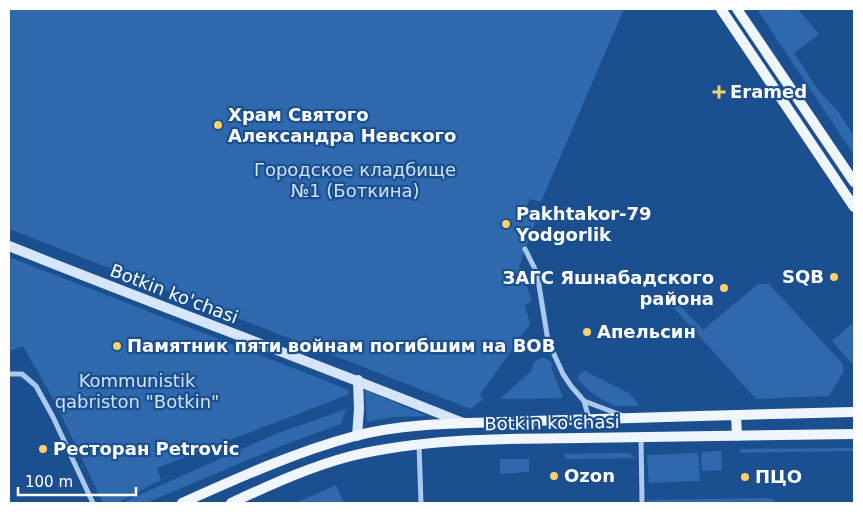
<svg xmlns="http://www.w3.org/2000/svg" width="863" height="512" viewBox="0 0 863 512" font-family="'DejaVu Sans',sans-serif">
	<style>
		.green { fill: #2e69ad }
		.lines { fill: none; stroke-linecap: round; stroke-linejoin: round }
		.street { stroke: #a9c9ee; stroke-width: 5 }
		.secondary { stroke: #d6e6fa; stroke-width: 10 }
		.primary { stroke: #f0f6ff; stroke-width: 10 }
		.poi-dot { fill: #ffd166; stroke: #1b4f8f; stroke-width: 2 }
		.labels { text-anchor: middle; stroke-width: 4.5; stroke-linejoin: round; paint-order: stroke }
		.poi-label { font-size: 18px; font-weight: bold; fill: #fff; stroke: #1b4f8f; text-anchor: start }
		.park-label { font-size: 18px; fill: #cfe3fa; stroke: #1b4f8f }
		.street-label { font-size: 18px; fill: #fff; stroke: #1b4f8f }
	</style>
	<rect width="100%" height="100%" fill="#1b4f8f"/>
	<path class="green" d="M 9,9 L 624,9 L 541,202 L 530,199 L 523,214 L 536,220 L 519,267 L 521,269 L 532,301 L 525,305 L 530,324 L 480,395 L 483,399 L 471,409 L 9,229 Z
		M 757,9 L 798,9 L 819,34 L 794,53 L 818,90 L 837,110 L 854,136 L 854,155 Z
		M 9,257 L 349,390 L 349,393 L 347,395 L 157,468 L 161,480 L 117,503 L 103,503 L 56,404 L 23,346 L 9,351 Z
		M 758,284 L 769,284 L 842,363 L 844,371 L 829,396 L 756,399 L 664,297 L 668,293 L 703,330 Z
		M 854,322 L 854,366 L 832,341 Z
		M 540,358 L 546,358 L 553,364 L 551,367 L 563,398 L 500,399 L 532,370 L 533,363 Z
		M 585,371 L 629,393 L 640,406 L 615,406 L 605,401 L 591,392 L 578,380 L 579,374 Z
		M 365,390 L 427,416 L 393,417 L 367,422 Z
		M 346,409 L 341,424 L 281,446 L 146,503 L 121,503 L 278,433 Z
		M 854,448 L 854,451 L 740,453 L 740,449 Z
		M 721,451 L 722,470 L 702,471 L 701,452 Z
		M 628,453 L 636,458 L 565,459 L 565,454 Z
		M 698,453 L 700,481 L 649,483 L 647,455 Z
		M 500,459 L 529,459 L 529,472 L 500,474 Z
		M 336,485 L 344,503 L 296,503 Z
		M 766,498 L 773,499 L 776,503 L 647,503 L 647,500 Z"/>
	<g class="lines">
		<path class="street" d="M 525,249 L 537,273 L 548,341 L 563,374 L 571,386 L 584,401 L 589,419
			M 9,374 L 22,374 L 36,386 L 53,417 L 93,503
			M 584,401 L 621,415
			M 641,437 L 642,503
			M 419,445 L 421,503"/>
		<path class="secondary" d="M 9,246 C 160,307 313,362 463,423
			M 357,436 L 359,409 L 358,380"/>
		<path class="primary" d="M 721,9 L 854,207
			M 737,9 L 854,182
			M 736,415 L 737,436
			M 182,503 C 238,478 295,452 355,436 C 412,421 474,424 532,421 C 639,417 747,415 854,412
			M 231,503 C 270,485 309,467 351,456 C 426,438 505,439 581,438 C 672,436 763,435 854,434"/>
	</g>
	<g class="poi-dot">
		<path d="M716.5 84.5h5v5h5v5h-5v5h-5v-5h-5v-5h5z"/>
		<circle cx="218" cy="125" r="5"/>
		<circle cx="506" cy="224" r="5"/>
		<circle cx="834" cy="277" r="5"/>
		<circle cx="724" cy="288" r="5"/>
		<circle cx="587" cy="332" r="5"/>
		<circle cx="117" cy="346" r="5"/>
		<circle cx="43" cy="449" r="5"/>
		<circle cx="554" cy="476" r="5"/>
		<circle cx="745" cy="477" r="5"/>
	</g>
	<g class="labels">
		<g class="poi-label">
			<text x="730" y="98">Eramed</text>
			<text x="228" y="121">Храм Святого<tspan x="228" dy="21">Александра Невского</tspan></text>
			<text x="516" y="220">Pakhtakor-79<tspan x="516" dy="21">Yodgorlik</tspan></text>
			<text x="824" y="283" text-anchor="end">SQB</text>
			<text x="714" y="284" text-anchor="end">ЗАГС Яшнабадского<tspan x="714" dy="21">района</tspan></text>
			<text x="597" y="338">Апельсин</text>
			<text x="127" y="352">Памятник пяти войнам погибшим на ВОВ</text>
			<text x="53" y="455">Ресторан Petrovic</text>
			<text x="564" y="482">Ozon</text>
			<text x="755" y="483">ПЦО</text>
		</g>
		<g class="park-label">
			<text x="355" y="176">Городское кладбище<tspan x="355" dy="21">№1 (Боткина)</tspan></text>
			<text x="137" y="387">Kommunistik<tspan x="137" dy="21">qabriston "Botkin"</tspan></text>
		</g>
		<g class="street-label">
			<text transform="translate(174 294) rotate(21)" y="6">Botkin ko'chasi</text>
			<text transform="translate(552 423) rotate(-1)" y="6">Botkin ko'chasi</text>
		</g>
	</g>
	<rect width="863" height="512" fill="none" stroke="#ffffff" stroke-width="20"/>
	<path d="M18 487v8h118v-8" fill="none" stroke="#ffffff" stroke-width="2.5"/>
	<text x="25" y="487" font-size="15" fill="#ffffff" stroke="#1b4f8f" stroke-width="4" paint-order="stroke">100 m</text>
</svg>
